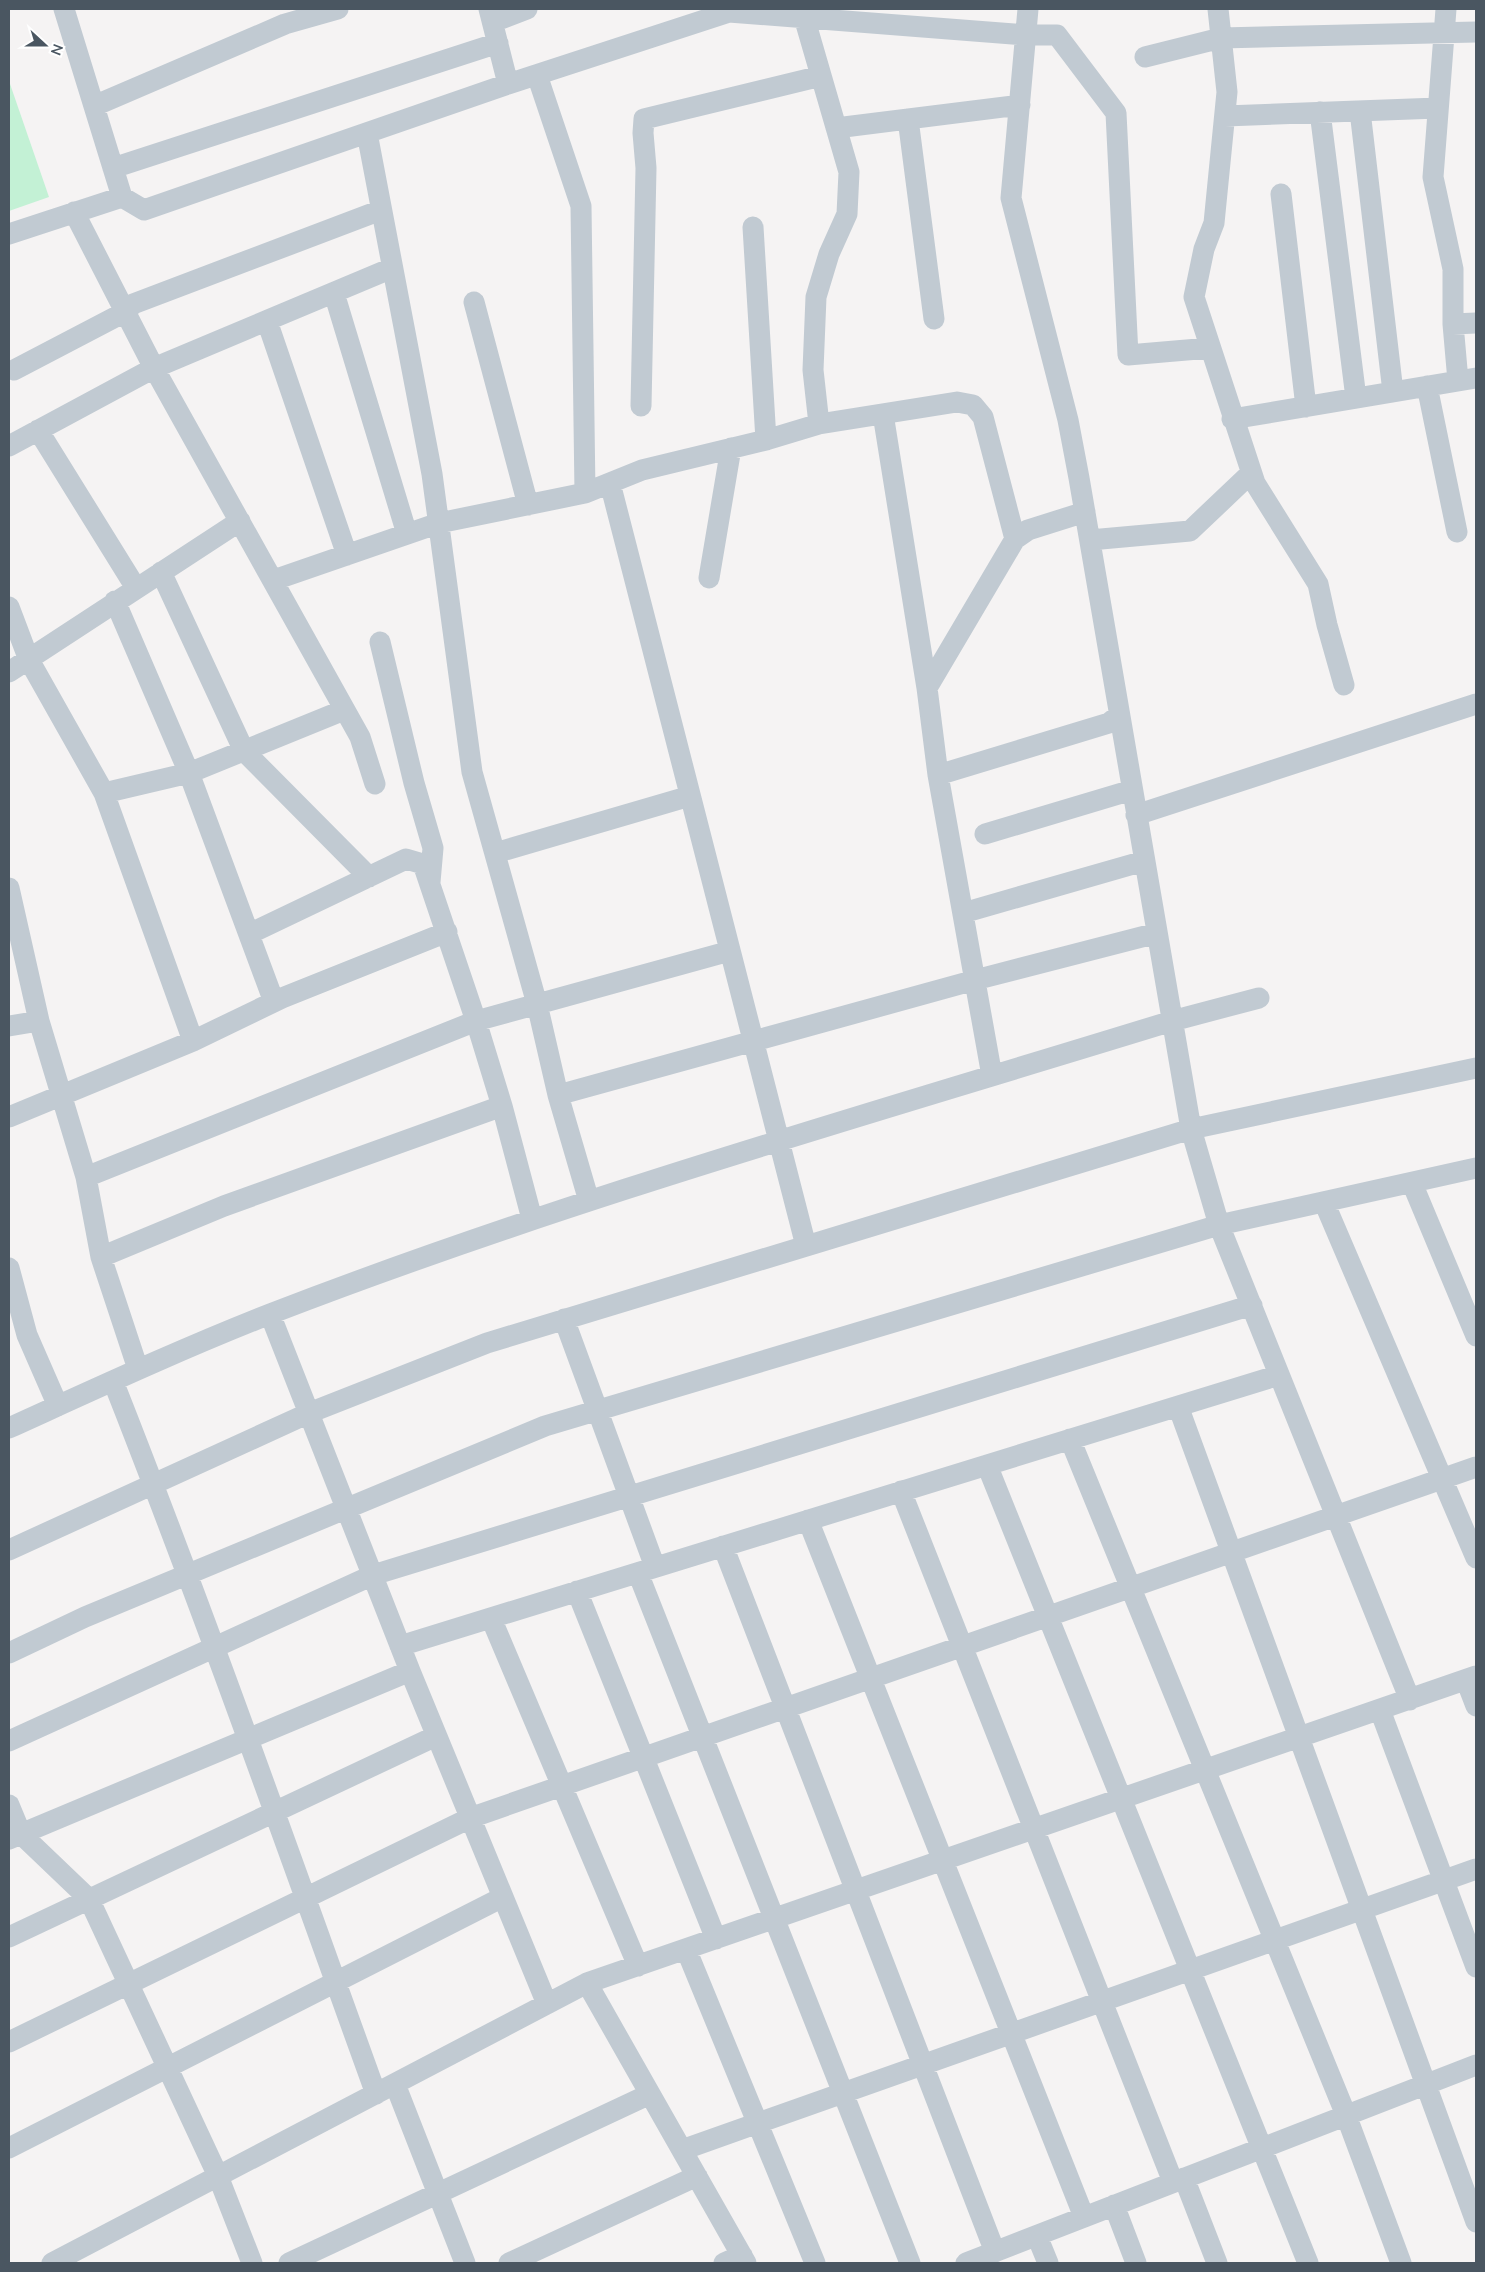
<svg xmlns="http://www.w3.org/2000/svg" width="1485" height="2272" viewBox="0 0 1485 2272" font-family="Mulish,sans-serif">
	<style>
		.green { fill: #c3f1d5 }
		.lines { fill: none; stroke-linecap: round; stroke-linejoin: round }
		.minor { stroke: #c1cad2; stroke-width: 21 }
	</style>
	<rect width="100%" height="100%" fill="#f5f3f3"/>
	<path class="green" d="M 9,81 L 49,197 L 9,211 Z"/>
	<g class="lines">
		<path class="minor" d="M 64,9 L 122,197 L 144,210 L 508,84 L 729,12 L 1026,35 L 1057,35 L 1116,113 L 1128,355 L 1210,348
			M 489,9 L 508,84
			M 1028,9 L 1011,198 L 1068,420 L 1079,478 L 1191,1129 L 1219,1225 L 1410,1700
			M 1218,9 L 1227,92 L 1214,223 L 1204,249 L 1194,297 L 1255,483 L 1318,584 L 1327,625 L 1344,685
			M 1446,9 L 1433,177 L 1453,269 L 1453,324 L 1458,381
			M 804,17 L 849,172 L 847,214 L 829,254 L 816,297 L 813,370 L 819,424
			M 493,22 L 527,9
			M 1145,57 L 1221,38 L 1476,32
			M 537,75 L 581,206 L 585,493
			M 94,106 L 285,24 L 338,9
			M 1360,111 L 1393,392
			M 1320,112 L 1356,398
			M 1225,116 L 1438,108
			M 908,119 L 934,319
			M 836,128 L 1020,105
			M 367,133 L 432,474 L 472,772 L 537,1004 L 558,1095 L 589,1201
			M 113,168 L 498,43
			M 1281,194 L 1306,407
			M 74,212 L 154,368 L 360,737 L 375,784
			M 753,227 L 766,440
			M 9,234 L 122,197
			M 334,293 L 407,534
			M 474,302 L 528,505
			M 267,321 L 347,555
			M 1453,324 L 1476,323
			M 14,370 L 125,312 L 133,304 L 381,210
			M 1427,386 L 1457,532
			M 641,406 L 646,168 L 643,133 L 644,119 L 821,76
			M 883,414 L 927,688
			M 1232,419 L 1476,378
			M 38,430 L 136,588
			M 9,446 L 154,368 L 392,268
			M 610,483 L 806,1246
			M 1090,540 L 1190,531 L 1251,473
			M 161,572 L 244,751 L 369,877
			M 709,578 L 731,448
			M 274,580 L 439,523 L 585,493 L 642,470 L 766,440 L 819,424 L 957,402 L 973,405 L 983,417 L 1015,539
			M 115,601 L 189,773 L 274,1002
			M 9,607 L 29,660 L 104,793 L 193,1041
			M 380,642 L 414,783 L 433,848 L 430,882
			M 9,672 L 240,521
			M 938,775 L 1109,723 L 1119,715
			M 104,793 L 189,773 L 344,710
			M 1136,815 L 1476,704
			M 985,834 L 1132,790
			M 495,853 L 690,796
			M 9,888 L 39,1021 L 86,1177 L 101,1257 L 138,1369
			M 963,913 L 1144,861
			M 249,934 L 406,859 L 423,864 L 476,1021 L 502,1106 L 532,1219
			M 9,1026 L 39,1021
			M 992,1076 L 938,775 L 927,688 L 1015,539 L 1028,530 L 1085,512
			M 558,1095 L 975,980 L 1157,933
			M 9,1117 L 193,1041 L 282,998 L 447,932
			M 86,1177 L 476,1021 L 730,951
			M 1412,1183 L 1476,1336
			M 1324,1202 L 1476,1558
			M 101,1257 L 224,1206 L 502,1106
			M 9,1268 L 27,1335 L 58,1406
			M 270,1314 L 410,1671 L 547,2004
			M 564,1319 L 655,1567
			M 113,1381 C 206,1617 290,1856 376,2094
			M 1178,1406 L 1476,2222
			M 9,1428 C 95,1389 181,1349 270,1314 C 565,1200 870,1114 1172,1021 L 1259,998
			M 1070,1439 L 1346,2115 L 1401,2263
			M 987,1465 L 1308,2263
			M 901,1491 L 1173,2182
			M 808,1520 L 1084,2217
			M 723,1546 L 995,2252
			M 9,1550 L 309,1413 L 487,1343 L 1191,1129 L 1476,1068
			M 638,1573 L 910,2263
			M 577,1591 L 716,1939
			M 491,1618 L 638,1966
			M 400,1646 L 1279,1375
			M 9,1653 L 85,1617 L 545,1426 L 1219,1225 L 1476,1168
			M 1466,1680 L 1476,1706
			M 1380,1710 L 1476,1967
			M 9,1741 L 373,1575 L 1252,1305
			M 9,1805 L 21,1834 L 89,1899 L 218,2176 L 252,2263
			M 9,1839 L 410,1671
			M 9,1937 L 436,1736
			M 686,1949 L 815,2263
			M 587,1983 L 746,2263
			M 9,2042 L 470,1818 L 1476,1467
			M 395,2084 L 465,2263
			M 9,2148 L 503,1897
			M 682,2150 L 1476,1869
			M 1184,2178 L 1217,2263
			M 1114,2205 L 1136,2263
			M 1037,2236 L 1048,2263
			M 52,2263 L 587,1983 L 1476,1676
			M 289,2263 L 650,2094
			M 509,2263 L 697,2176
			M 724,2263 L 742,2255
			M 966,2263 L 1476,2065"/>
	</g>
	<rect width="1485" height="2272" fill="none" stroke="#4a5661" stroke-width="20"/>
	<g transform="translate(45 45) rotate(111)" stroke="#ffffff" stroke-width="4" paint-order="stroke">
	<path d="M0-4L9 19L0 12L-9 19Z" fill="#4a5661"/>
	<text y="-8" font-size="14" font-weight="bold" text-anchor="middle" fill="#4a5661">N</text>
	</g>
</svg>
